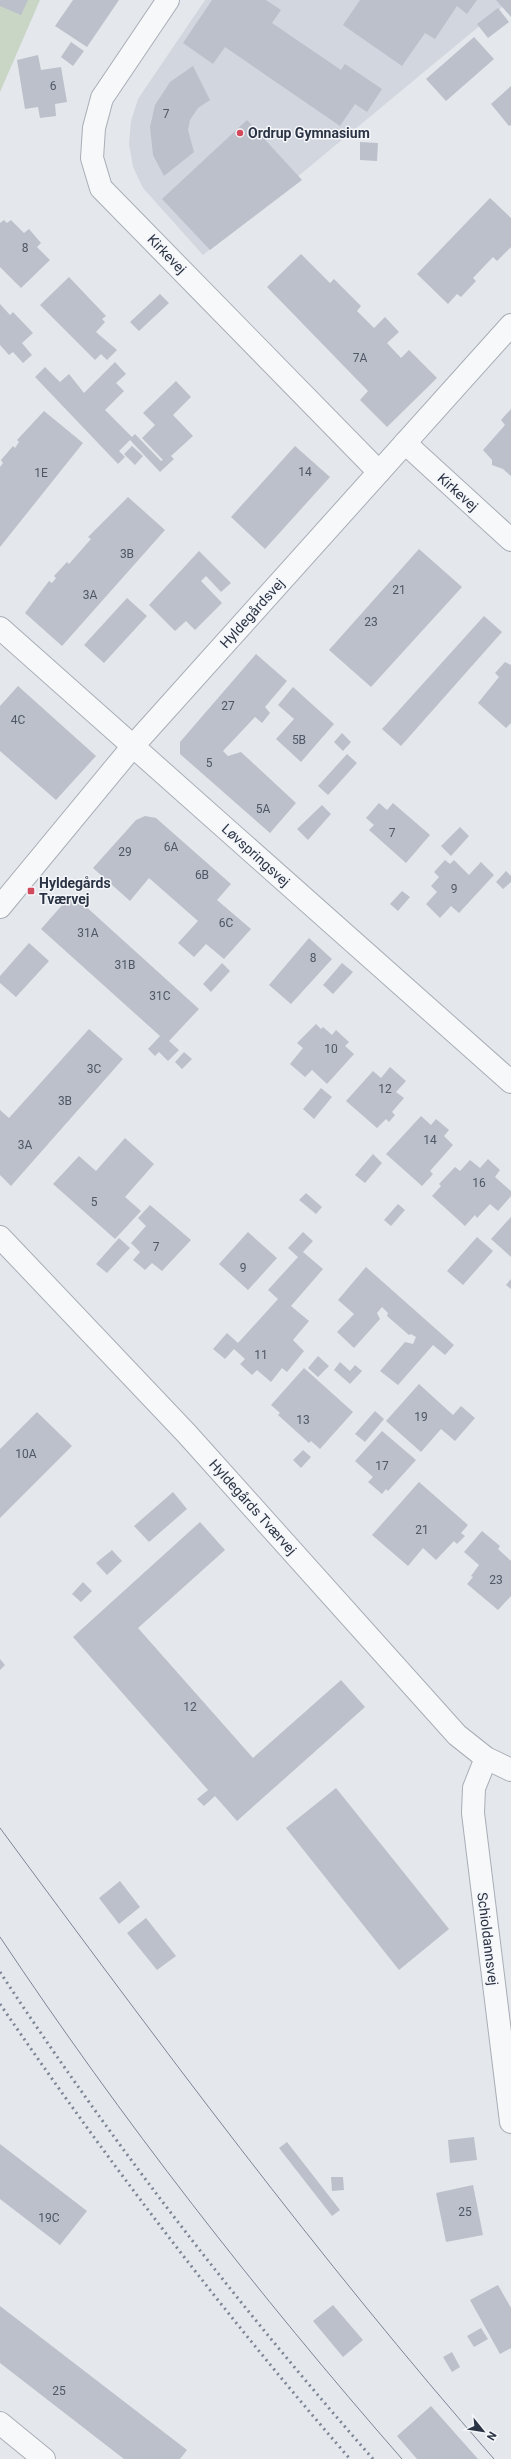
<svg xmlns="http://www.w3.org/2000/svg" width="511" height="2459" viewBox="0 0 511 2459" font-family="Roboto,sans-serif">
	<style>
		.built { fill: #d2d6de }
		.green { fill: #c9d6c5 }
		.building { fill: #bbc0ca }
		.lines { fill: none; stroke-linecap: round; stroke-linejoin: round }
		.minor-casing { stroke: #a9aeb7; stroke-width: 24 }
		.tertiary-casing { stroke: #a9aeb7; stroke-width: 24 }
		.minor { stroke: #f7f8fa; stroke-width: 22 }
		.tertiary { stroke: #f7f8fa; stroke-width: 22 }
		.tram { stroke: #7d8696; stroke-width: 1 }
		.rail { stroke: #7d8696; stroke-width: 3; stroke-dasharray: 2 4; stroke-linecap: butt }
		.poi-dot { fill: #d1495b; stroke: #f4f6f9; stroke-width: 1.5 }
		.labels { text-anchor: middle; stroke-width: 3; stroke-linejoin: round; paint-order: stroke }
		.number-label { font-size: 12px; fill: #4f5766 }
		.poi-label { font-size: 14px; font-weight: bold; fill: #2b3445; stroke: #f4f6f9; text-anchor: start }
		.street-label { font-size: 14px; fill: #2b3445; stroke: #f4f6f9 }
	</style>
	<rect width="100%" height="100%" fill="#e4e7ec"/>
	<path class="built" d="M 205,0 L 511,0 L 203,255 L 143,188 L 133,167 L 129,144 L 131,121 L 138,99 Z"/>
	<path class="green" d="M 0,0 L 40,0 L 0,92 Z"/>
	<path class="building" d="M 0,0 L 28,0 L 21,15 L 0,6 Z
		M 73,0 L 119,0 L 87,47 L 55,26 Z
		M 212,0 L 266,0 L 281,10 L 272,23 L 341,70 L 345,64 L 382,89 L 367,112 L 355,104 L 340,126 L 225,47 L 213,64 L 183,43 Z
		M 360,0 L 477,0 L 467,14 L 457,6 L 435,39 L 425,33 L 402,66 L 343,25 Z
		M 496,0 L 511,0 L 511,17 Z
		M 498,8 L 509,22 L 488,38 L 477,24 Z
		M 474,37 L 494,59 L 446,101 L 426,79 Z
		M 71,42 L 84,51 L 73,66 L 61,57 Z
		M 38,55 L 41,70 L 61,67 L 67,102 L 55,104 L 56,116 L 40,118 L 38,107 L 25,109 L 17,60 Z
		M 193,66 L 210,100 L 198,108 L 190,120 L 188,130 L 194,152 L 164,176 L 153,155 L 150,127 L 155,105 L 170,82 Z
		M 511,86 L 511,125 L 509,126 L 491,104 Z
		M 247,120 L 302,180 L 210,250 L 162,199 Z
		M 360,142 L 378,143 L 377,161 L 360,160 Z
		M 490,198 L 511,218 L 511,247 L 497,261 L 493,257 L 473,278 L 476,281 L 461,297 L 457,294 L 448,304 L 417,274 Z
		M 4,220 L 7,223 L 11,220 L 24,233 L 29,229 L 41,243 L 37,247 L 50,260 L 21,288 L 0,267 L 0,223 Z
		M 301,254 L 330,283 L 334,279 L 361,306 L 357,311 L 374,328 L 385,317 L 399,332 L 387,343 L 401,358 L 409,350 L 437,378 L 387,427 L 360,400 L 368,391 L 267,287 Z
		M 69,277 L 106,316 L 102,319 L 105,322 L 96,332 L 117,350 L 107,360 L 101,354 L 95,360 L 40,305 Z
		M 160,294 L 169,303 L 139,331 L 130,322 Z
		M 0,304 L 10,315 L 13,312 L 33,333 L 22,343 L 32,355 L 23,363 L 13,352 L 9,355 L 0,345 Z
		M 115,362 L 126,374 L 116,383 L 124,391 L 105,410 L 132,437 L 135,434 L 161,461 L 163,460 L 142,438 L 155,425 L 143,413 L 176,381 L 191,397 L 173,415 L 193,436 L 171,456 L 174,459 L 160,472 L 130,440 L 119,451 L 125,457 L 118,464 L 35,377 L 45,367 L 60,382 L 69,374 L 84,393 Z
		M 511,409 L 511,476 L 503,469 L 492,465 L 492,460 L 483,450 L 505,425 L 501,420 Z
		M 44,411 L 83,443 L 0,547 L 0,467 L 3,463 L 1,460 L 13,446 L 15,448 L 19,442 L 17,440 Z
		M 132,446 L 143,456 L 135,465 L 124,454 Z
		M 295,446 L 330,477 L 265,549 L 231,517 Z
		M 128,497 L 165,530 L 62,646 L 25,613 L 49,581 L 52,583 L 56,578 L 54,576 L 67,562 L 69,564 L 91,539 L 88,537 Z
		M 419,549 L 462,587 L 371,687 L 329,650 Z
		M 199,551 L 231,583 L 221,592 L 206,576 L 201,581 L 222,603 L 195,630 L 186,621 L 175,631 L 149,605 Z
		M 127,598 L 147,616 L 104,663 L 84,645 Z
		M 484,616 L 502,632 L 401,746 L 382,729 Z
		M 256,654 L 287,681 L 265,707 L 270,713 L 262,723 L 255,717 L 223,751 L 228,756 L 241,752 L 296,803 L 270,833 L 180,754 L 180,742 Z
		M 505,662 L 511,665 L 511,723 L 506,728 L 478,703 L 499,677 L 495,673 Z
		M 18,686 L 96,756 L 56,800 L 0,751 L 0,706 Z
		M 293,687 L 334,724 L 301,762 L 276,739 L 294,719 L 278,705 Z
		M 342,733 L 351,742 L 343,751 L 334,742 Z
		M 347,754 L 357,763 L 328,795 L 318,786 Z
		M 379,803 L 387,810 L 393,803 L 430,835 L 406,863 L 369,830 L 374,825 L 366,818 Z
		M 322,805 L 331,814 L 308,840 L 297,829 Z
		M 145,816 L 156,818 L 231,884 L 217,900 L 251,929 L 224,959 L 206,944 L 194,957 L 178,943 L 198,921 L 149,878 L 130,901 L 93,868 L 136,820 Z
		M 460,827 L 469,836 L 451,856 L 441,846 Z
		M 445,860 L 450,864 L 454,860 L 469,875 L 481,862 L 494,875 L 459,913 L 451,906 L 440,918 L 426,904 L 437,892 L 431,886 L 439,877 L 434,872 Z
		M 506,871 L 511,876 L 511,882 L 503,889 L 496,882 Z
		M 402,891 L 410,897 L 398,911 L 390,904 Z
		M 72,894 L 199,1009 L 169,1041 L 179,1050 L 168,1061 L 159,1052 L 155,1056 L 148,1049 L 160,1036 L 41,929 Z
		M 309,938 L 332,959 L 291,1004 L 269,985 Z
		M 29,943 L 49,961 L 16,997 L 0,983 L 0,976 Z
		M 222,963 L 230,971 L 211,992 L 203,984 Z
		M 342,963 L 353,972 L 333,994 L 323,985 Z
		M 316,1024 L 321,1029 L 323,1027 L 332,1035 L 336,1030 L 349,1042 L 345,1046 L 354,1054 L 327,1084 L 312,1070 L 305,1077 L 290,1064 L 303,1048 L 297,1043 Z
		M 89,1029 L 123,1059 L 11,1186 L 0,1175 L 0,1110 L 9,1118 Z
		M 184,1052 L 192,1059 L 182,1069 L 175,1062 Z
		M 390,1067 L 406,1081 L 396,1092 L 404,1098 L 392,1112 L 395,1115 L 389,1122 L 386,1119 L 377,1128 L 346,1101 L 373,1071 L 381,1078 Z
		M 321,1088 L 332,1097 L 314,1119 L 303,1109 Z
		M 421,1116 L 431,1125 L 436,1119 L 449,1130 L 444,1136 L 453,1145 L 430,1171 L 433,1174 L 422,1186 L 386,1154 Z
		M 125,1138 L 154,1164 L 125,1197 L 141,1211 L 115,1239 L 53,1184 L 79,1156 L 96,1171 Z
		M 373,1154 L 382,1163 L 365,1183 L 355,1175 Z
		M 488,1159 L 500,1170 L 495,1177 L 511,1191 L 511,1196 L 498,1211 L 490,1204 L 477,1218 L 475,1215 L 465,1226 L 432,1196 L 441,1186 L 439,1184 L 455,1167 L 460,1171 L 470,1160 L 480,1168 Z
		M 306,1193 L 322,1207 L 316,1214 L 299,1200 Z
		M 398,1204 L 405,1210 L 391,1226 L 384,1220 Z
		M 150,1205 L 191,1240 L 162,1271 L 152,1263 L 145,1270 L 133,1260 L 140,1252 L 131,1243 L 146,1226 L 138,1218 Z
		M 511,1217 L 511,1257 L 491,1239 Z
		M 248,1232 L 277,1258 L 248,1290 L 219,1264 Z
		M 303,1232 L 313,1241 L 303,1252 L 323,1269 L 291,1306 L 309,1321 L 293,1340 L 304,1351 L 287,1372 L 282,1368 L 271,1382 L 257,1370 L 252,1375 L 240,1364 L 245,1359 L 234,1349 L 225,1359 L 213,1349 L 227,1333 L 238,1343 L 278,1299 L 268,1290 L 298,1257 L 288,1248 Z
		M 477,1237 L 493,1251 L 463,1285 L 447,1271 Z
		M 119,1238 L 130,1248 L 107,1273 L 96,1264 Z
		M 366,1267 L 454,1345 L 445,1355 L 433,1345 L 398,1385 L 380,1371 L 405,1342 L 413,1344 L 416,1337 L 411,1334 L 409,1335 L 387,1316 L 388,1313 L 382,1307 L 377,1313 L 380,1319 L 354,1348 L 337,1332 L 354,1314 L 338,1300 Z
		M 511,1279 L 511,1289 L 506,1285 Z
		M 318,1356 L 329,1366 L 318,1377 L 308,1368 Z
		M 340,1362 L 350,1371 L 355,1365 L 362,1371 L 350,1384 L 334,1370 Z
		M 304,1368 L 353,1412 L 320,1449 L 311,1441 L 309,1443 L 278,1415 L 280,1413 L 271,1405 Z
		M 419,1384 L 453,1415 L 461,1406 L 475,1418 L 455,1441 L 441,1429 L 421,1452 L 386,1421 Z
		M 375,1411 L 384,1419 L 365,1442 L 355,1434 Z
		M 37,1412 L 72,1446 L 0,1518 L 0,1449 Z
		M 382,1431 L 416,1460 L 388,1491 L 386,1489 L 382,1494 L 368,1482 L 373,1477 L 355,1461 Z
		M 303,1450 L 311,1457 L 301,1468 L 293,1460 Z
		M 419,1482 L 468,1525 L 461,1533 L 465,1536 L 457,1544 L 454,1541 L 436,1560 L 423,1548 L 408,1566 L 372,1535 Z
		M 173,1492 L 187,1509 L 149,1542 L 134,1526 Z
		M 200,1522 L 225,1550 L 138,1628 L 253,1758 L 341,1680 L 365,1707 L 237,1821 L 215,1796 L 204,1806 L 197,1799 L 208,1790 L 73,1637 Z
		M 482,1531 L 500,1546 L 498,1549 L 511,1561 L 511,1596 L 498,1610 L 467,1584 L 473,1577 L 471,1576 L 479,1565 L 464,1552 Z
		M 112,1550 L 122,1561 L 107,1575 L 96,1563 Z
		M 83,1582 L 92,1591 L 81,1602 L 72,1594 Z
		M 0,1659 L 5,1665 L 0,1670 Z
		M 336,1788 L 449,1929 L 399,1970 L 286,1828 Z
		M 120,1881 L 140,1907 L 119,1924 L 99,1898 Z
		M 146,1918 L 176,1956 L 157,1970 L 127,1933 Z
		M 474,2137 L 477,2160 L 450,2163 L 448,2140 Z
		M 287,2142 L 340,2210 L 332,2216 L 279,2148 Z
		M 0,2144 L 87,2211 L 60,2245 L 0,2199 Z
		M 331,2177 L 343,2177 L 344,2190 L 332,2191 Z
		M 473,2185 L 483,2235 L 446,2242 L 436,2193 Z
		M 498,2285 L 511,2308 L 511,2348 L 500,2354 L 470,2300 Z
		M 333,2305 L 363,2340 L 343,2357 L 313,2321 Z
		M 0,2306 L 187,2450 L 180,2459 L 124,2459 L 0,2363 Z
		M 481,2328 L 488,2339 L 474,2347 L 467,2336 Z
		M 452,2352 L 460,2367 L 452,2372 L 443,2357 Z
		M 431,2406 L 478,2459 L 417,2459 L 397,2436 Z"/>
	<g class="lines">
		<defs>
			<path id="minor" d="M 168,0 L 102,98 L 94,128 L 92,158 L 101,188 L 379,472
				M 405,443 L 511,540
				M 0,628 L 511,1082
				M 0,1237 L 187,1434 L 457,1735 L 486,1758 L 511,1770
				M 486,1758 L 474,1788 L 473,1813 L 511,2122
				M 0,2423 L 44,2459"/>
			<path id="tertiary" d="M 0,907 L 133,746 L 511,325"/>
		</defs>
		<use href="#minor" class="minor-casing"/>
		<use href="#tertiary" class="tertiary-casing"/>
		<use href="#minor" class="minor"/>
		<use href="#tertiary" class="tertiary"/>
		<path class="tram" d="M 0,1828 C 159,2043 318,2258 494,2459
			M 0,1937 C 122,2120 257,2293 402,2459"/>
		<path class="rail" d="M 0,1972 C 112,2143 238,2305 373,2459
			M 0,2004 C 108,2162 224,2314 350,2459"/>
	</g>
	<g class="poi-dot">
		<circle cx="240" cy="133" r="4"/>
		<rect x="27" y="887" width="8" height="8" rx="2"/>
	</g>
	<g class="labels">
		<g class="number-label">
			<text x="53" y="90">6</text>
			<text x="166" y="118">7</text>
			<text x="25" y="252">8</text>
			<text x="360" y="362">7A</text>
			<text x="305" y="476">14</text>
			<text x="41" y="477">1E</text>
			<text x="127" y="558">3B</text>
			<text x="399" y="594">21</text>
			<text x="90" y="599">3A</text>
			<text x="371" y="626">23</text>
			<text x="228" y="710">27</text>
			<text x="18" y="724">4C</text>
			<text x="299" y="744">5B</text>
			<text x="209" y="767">5</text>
			<text x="263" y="813">5A</text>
			<text x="392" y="837">7</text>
			<text x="171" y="851">6A</text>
			<text x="125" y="856">29</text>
			<text x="202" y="879">6B</text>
			<text x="454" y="893">9</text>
			<text x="226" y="927">6C</text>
			<text x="88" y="937">31A</text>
			<text x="313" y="962">8</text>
			<text x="125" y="969">31B</text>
			<text x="160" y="1000">31C</text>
			<text x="331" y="1053">10</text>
			<text x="94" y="1073">3C</text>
			<text x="385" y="1093">12</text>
			<text x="65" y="1105">3B</text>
			<text x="430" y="1144">14</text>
			<text x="25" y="1149">3A</text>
			<text x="479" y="1187">16</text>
			<text x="94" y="1206">5</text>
			<text x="156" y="1251">7</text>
			<text x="243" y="1272">9</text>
			<text x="261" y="1359">11</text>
			<text x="421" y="1421">19</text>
			<text x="303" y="1424">13</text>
			<text x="26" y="1458">10A</text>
			<text x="382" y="1470">17</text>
			<text x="422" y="1534">21</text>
			<text x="496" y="1584">23</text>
			<text x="190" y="1711">12</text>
			<text x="465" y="2216">25</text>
			<text x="49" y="2222">19C</text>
			<text x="59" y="2395">25</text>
		</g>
		<g class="poi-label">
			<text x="248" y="138">Ordrup Gymnasium</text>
			<text x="39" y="888">Hyldegårds<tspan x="39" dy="16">Tværvej</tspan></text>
		</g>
		<g class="street-label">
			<text transform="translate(167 254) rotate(46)" y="5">Kirkevej</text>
			<text transform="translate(458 492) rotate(42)" y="5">Kirkevej</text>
			<text transform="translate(252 613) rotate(-48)" y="5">Hyldegårdsvej</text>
			<text transform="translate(256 855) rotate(42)" y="5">Løvspringsvej</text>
			<text transform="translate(253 1507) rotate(48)" y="5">Hyldegårds Tværvej</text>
			<text transform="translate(488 1939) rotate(83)" y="5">Schioldannsvej</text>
		</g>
	</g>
	<g transform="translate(483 2431) rotate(120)" stroke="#f4f6f9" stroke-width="3" paint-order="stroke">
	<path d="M0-3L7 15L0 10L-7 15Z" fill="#2b3445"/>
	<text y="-6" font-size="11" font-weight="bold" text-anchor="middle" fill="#2b3445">N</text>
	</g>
</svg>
